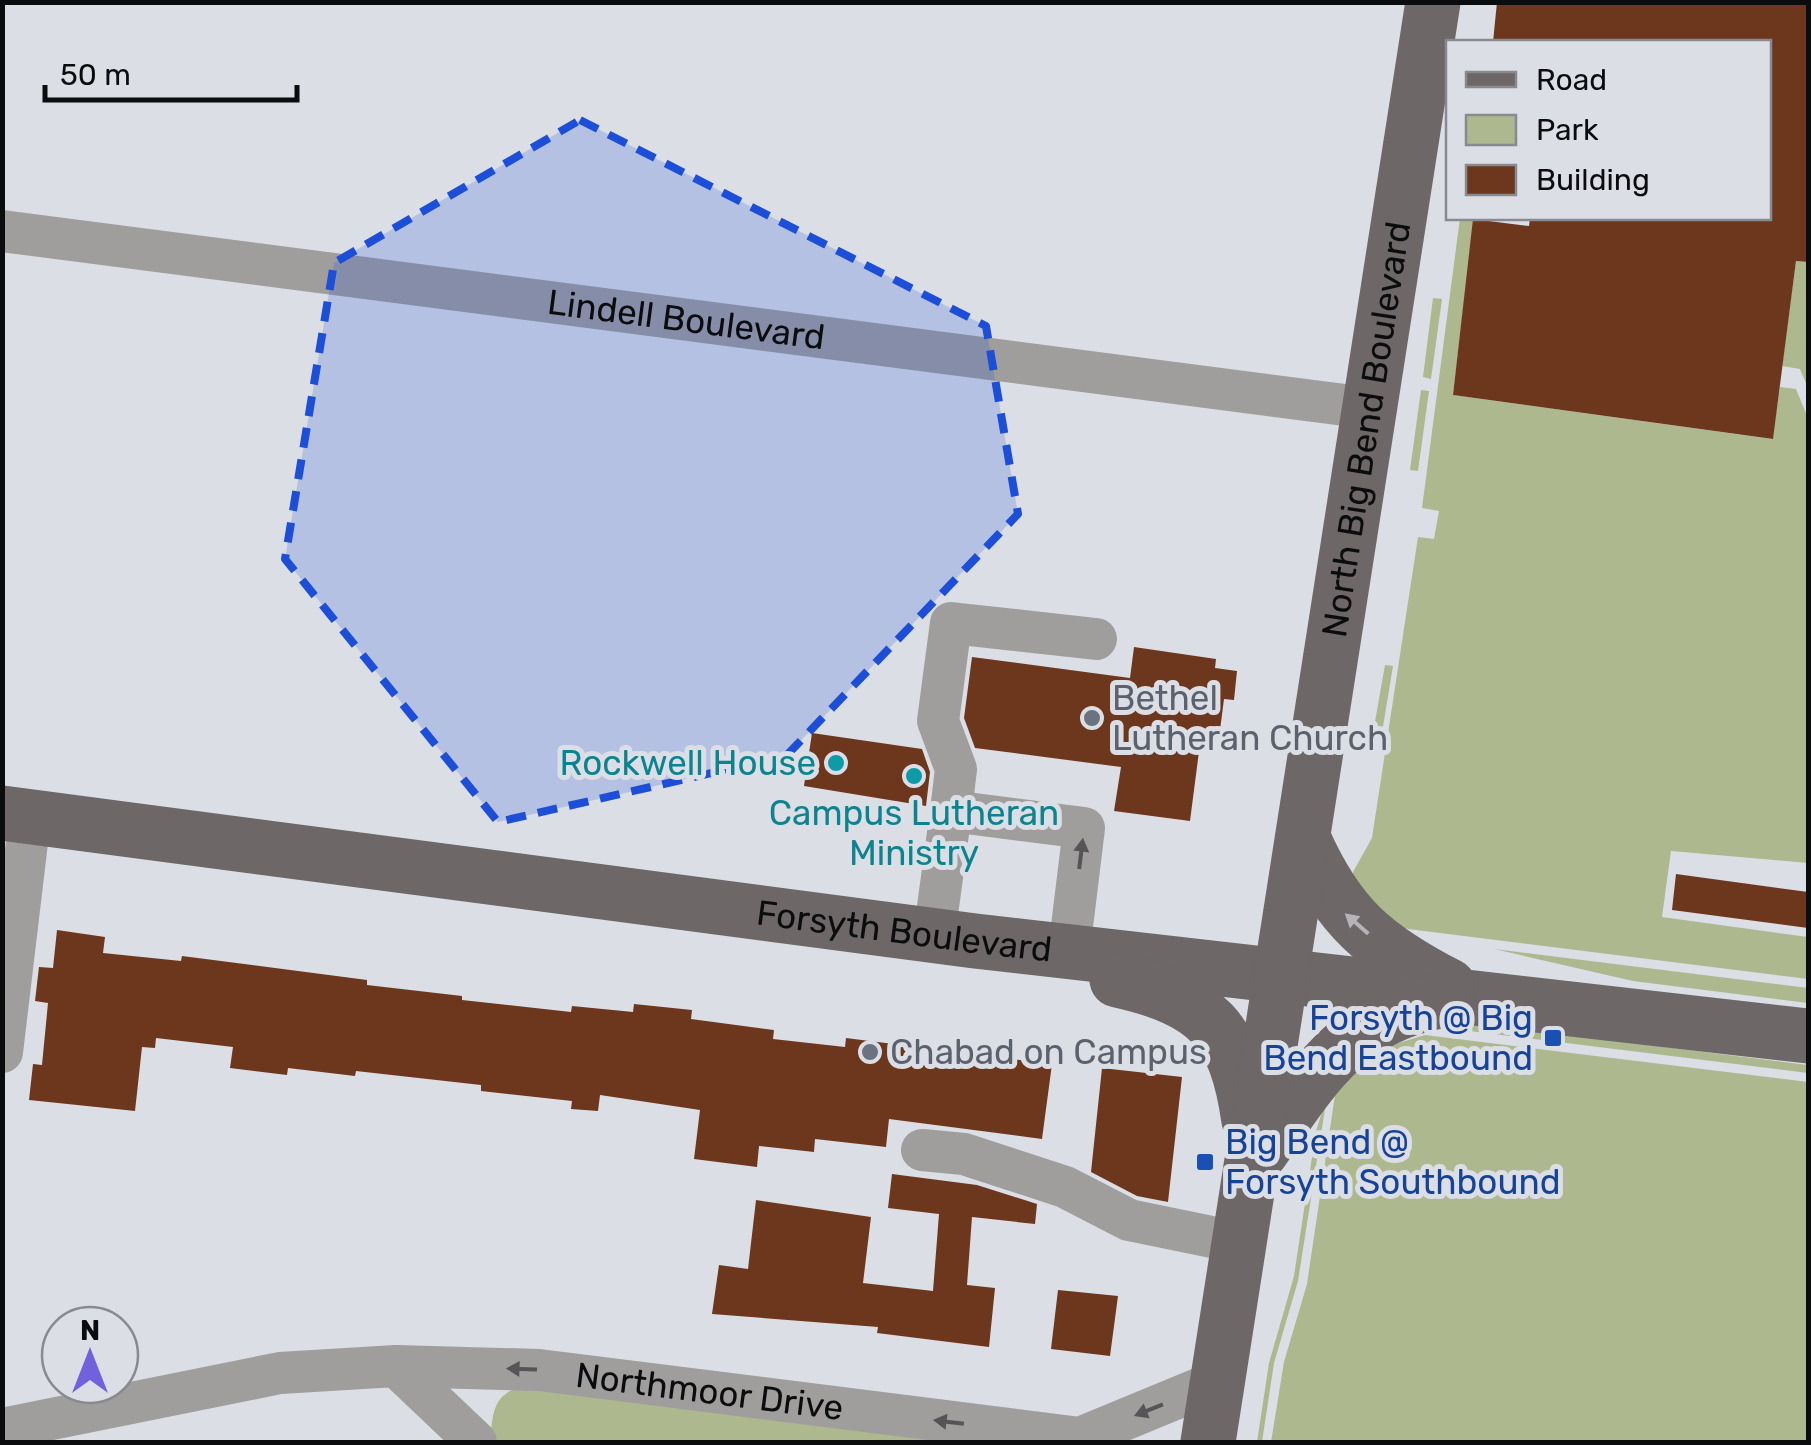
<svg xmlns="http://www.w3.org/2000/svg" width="1811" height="1445" viewBox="0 0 1811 1445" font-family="Rubik,sans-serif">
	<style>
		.green { fill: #adb88f }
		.building { fill: #6d371d }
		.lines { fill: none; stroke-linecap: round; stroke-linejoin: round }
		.minor { stroke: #a09d9d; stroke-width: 42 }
		.major { stroke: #6d6767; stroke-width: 55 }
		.oneway { fill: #565456 }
		.oneway2 { fill: #b4b4b9 }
		.marked { fill: #1d4ed8; fill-opacity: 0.2; stroke: #1d4ed8; stroke-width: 8; stroke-dasharray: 20 12; stroke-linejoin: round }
		.worship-dot { fill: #6b7280; stroke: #dbdee5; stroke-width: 4 }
		.culture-dot { fill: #0f9aa8; stroke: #dbdee5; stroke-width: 4 }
		.transit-dot { fill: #1a4fb4; stroke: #dbdee5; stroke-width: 4 }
		.labels { text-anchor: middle; stroke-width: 10; stroke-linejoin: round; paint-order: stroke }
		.street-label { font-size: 35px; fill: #0b0c0e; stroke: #dbdee5 }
		.worship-label { font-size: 35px; fill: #5b616d; stroke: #dbdee5; text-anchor: start }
		.culture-label { font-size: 35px; fill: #0d838f; stroke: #dbdee5; text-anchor: end }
		.transit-label { font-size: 35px; fill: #164399; stroke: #dbdee5; text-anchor: end }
	</style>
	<rect width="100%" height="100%" fill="#dbdee5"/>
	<path class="green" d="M 1460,218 L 1474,218 L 1453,395 L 1772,439 L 1780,387 L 1796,389 L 1808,418 L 1808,863 L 1671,851 L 1662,917 L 1808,937 L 1808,979 L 1408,929 L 1398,926 L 1353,882 L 1353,872 L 1372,838 L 1418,537 L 1434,539 L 1439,511 L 1422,508 Z
		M 1796,261 L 1808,262 L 1808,388 L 1800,369 L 1782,366 Z
		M 1433,298 L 1442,299 L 1431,379 L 1423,377 Z
		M 1421,390 L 1429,391 L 1418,471 L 1410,470 Z
		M 1385,665 L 1393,666 L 1380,745 L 1371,744 Z
		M 1494,949 L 1808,988 L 1808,1003 L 1633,981 Z
		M 1455,1021 L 1808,1065 L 1808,1073 L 1437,1027 Z
		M 1425,1035 L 1808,1082 L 1808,1442 L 1271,1442 L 1284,1362 L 1307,1284 L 1335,1095 L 1372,1051 Z
		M 1327,1096 L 1298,1281 L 1274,1363 L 1262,1442 L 1257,1442 L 1269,1363 L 1294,1276 L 1316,1131 Z
		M 537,1380 L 980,1442 L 499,1442 L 491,1434 C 493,1396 503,1392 537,1380 Z"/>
	<path class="building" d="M 1497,2 L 1808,2 L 1808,262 L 1796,261 L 1773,439 L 1453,395 L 1473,219 L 1529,226 L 1530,218 L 1768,218 L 1768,42 L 1493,42 Z
		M 1134,647 L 1216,659 L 1215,668 L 1237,671 L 1234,700 L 1224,699 L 1219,738 L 1201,736 L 1190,821 L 1114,811 L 1121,767 L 975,748 L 964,718 L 972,657 L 1130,678 Z
		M 812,733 L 922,749 L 930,772 L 926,806 L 804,786 Z
		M 1676,874 L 1808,892 L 1808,928 L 1672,910 Z
		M 57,930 L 105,937 L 103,953 L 181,961 L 182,956 L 367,980 L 367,985 L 462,996 L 462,1000 L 571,1012 L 572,1006 L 633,1012 L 634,1004 L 692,1010 L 691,1019 L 774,1030 L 773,1039 L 845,1047 L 846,1038 L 1052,1064 L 1042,1139 L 889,1119 L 886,1147 L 815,1139 L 814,1152 L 759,1146 L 757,1167 L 694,1159 L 700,1110 L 600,1095 L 598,1111 L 571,1109 L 572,1101 L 481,1091 L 481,1085 L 356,1071 L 355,1076 L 288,1068 L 287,1075 L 230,1068 L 233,1047 L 156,1038 L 155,1048 L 142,1047 L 135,1111 L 29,1100 L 33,1064 L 42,1065 L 48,1003 L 35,1001 L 39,967 L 53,968 Z
		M 1102,1068 L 1182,1077 L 1168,1202 L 1137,1196 L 1091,1172 Z
		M 892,1174 L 977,1185 L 1037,1204 L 1035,1224 L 972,1217 L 967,1285 L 995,1288 L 989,1347 L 877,1333 L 878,1327 L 712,1314 L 719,1265 L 748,1269 L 756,1200 L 871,1217 L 863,1283 L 933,1291 L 939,1214 L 888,1208 Z
		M 1058,1290 L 1118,1296 L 1110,1356 L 1051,1349 Z"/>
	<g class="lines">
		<g class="minor">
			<path id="s1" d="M 2,231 L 1368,408"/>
			<path d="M 951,811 L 956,769 L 938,721 L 951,623 L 1096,639"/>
			<path d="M 934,936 L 951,811 L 1084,828 L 1069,951"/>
			<path d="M 2,1052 L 30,817"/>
			<path d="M 922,1150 L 964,1154 L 1016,1171 L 1065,1187 L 1129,1220 L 1241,1243"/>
			<path id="s2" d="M 396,1366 L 539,1370 L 1080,1438 L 1218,1381"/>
			<path d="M 2,1429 L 280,1373 L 396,1366 L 476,1442"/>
		</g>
		<g class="major">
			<path id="s3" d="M 2,813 L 975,941 L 1808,1036"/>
			<path d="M 1304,840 C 1338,917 1375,948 1449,986"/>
			<path d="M 1117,980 C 1207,1000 1236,1029 1249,1121"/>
			<path d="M 1261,1152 C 1312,1079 1347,1017 1441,1001"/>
			<path id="s4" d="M 1208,1442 L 1433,2"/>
		</g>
	</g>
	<defs><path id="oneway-solid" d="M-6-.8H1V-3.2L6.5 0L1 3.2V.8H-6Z" transform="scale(2.5)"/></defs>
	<g class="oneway">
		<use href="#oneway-solid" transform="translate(1081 854) rotate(-83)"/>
		<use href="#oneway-solid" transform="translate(522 1369) rotate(-178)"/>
		<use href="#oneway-solid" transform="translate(1149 1410) rotate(158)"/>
		<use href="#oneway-solid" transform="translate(949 1422) rotate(-173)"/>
	</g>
	<use class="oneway2" href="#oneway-solid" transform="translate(1357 924) rotate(-139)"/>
	<path class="marked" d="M 580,120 L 986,326 L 1018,514 L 786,756 L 498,822 L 285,559 L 334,263 Z"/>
	<g class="worship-dot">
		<circle cx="1092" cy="718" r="10"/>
		<circle cx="870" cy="1052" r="10"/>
	</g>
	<g class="culture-dot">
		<circle cx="836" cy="763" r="10"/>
		<circle cx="914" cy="776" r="10"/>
	</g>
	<g class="transit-dot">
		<rect x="1543" y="1028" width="20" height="20" rx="5"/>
		<rect x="1195" y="1152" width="20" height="20" rx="5"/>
	</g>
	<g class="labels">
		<g class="street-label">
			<text dy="12" stroke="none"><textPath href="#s1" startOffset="690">Lindell Boulevard</textPath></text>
			<text dy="12" stroke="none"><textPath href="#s4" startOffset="1025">North Big Bend Boulevard</textPath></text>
			<text dy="12" stroke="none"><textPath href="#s3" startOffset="910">Forsyth Boulevard</textPath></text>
			<text dy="12" stroke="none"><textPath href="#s2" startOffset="315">Northmoor Drive</textPath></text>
		</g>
		<g class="worship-label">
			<text x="1112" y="710">Bethel<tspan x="1112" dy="40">Lutheran Church</tspan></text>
			<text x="890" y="1064">Chabad on Campus</text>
		</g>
		<g class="culture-label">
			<text x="816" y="775">Rockwell House</text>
			<text x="914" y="825" text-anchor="middle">Campus Lutheran<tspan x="914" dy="40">Ministry</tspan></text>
		</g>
		<g class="transit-label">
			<text x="1533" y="1030">Forsyth @ Big<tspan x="1533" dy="40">Bend Eastbound</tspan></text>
			<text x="1225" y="1154" text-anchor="start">Big Bend @<tspan x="1225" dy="40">Forsyth Southbound</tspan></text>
		</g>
	</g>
	<rect width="1811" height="1445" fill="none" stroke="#0b0c0e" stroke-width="10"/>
	<rect x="1446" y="40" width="325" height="180" fill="#dbdee5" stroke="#888a8f" stroke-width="2.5"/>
	<rect x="1466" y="72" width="50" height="15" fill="#6d6767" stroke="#888a8f" stroke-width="2.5"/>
	<text x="1536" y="90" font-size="30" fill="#0b0c0e">Road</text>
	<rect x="1466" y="115" width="50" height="30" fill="#adb88f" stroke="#888a8f" stroke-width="2.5"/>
	<text x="1536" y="140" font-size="30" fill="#0b0c0e">Park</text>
	<rect x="1466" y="165" width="50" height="30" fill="#6d371d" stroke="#888a8f" stroke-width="2.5"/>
	<text x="1536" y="190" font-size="30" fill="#0b0c0e">Building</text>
	<g transform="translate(90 1355)"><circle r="48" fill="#dbdee5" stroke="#888a8f" stroke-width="2.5"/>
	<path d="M0-8L18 38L0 25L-18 38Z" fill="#7261dc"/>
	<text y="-15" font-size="28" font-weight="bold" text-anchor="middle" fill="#0b0c0e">N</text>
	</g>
	<path d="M45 85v15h252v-15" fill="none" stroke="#0b0c0e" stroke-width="5"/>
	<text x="60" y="85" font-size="30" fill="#0b0c0e" stroke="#dbdee5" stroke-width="8" paint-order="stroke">50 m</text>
</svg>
